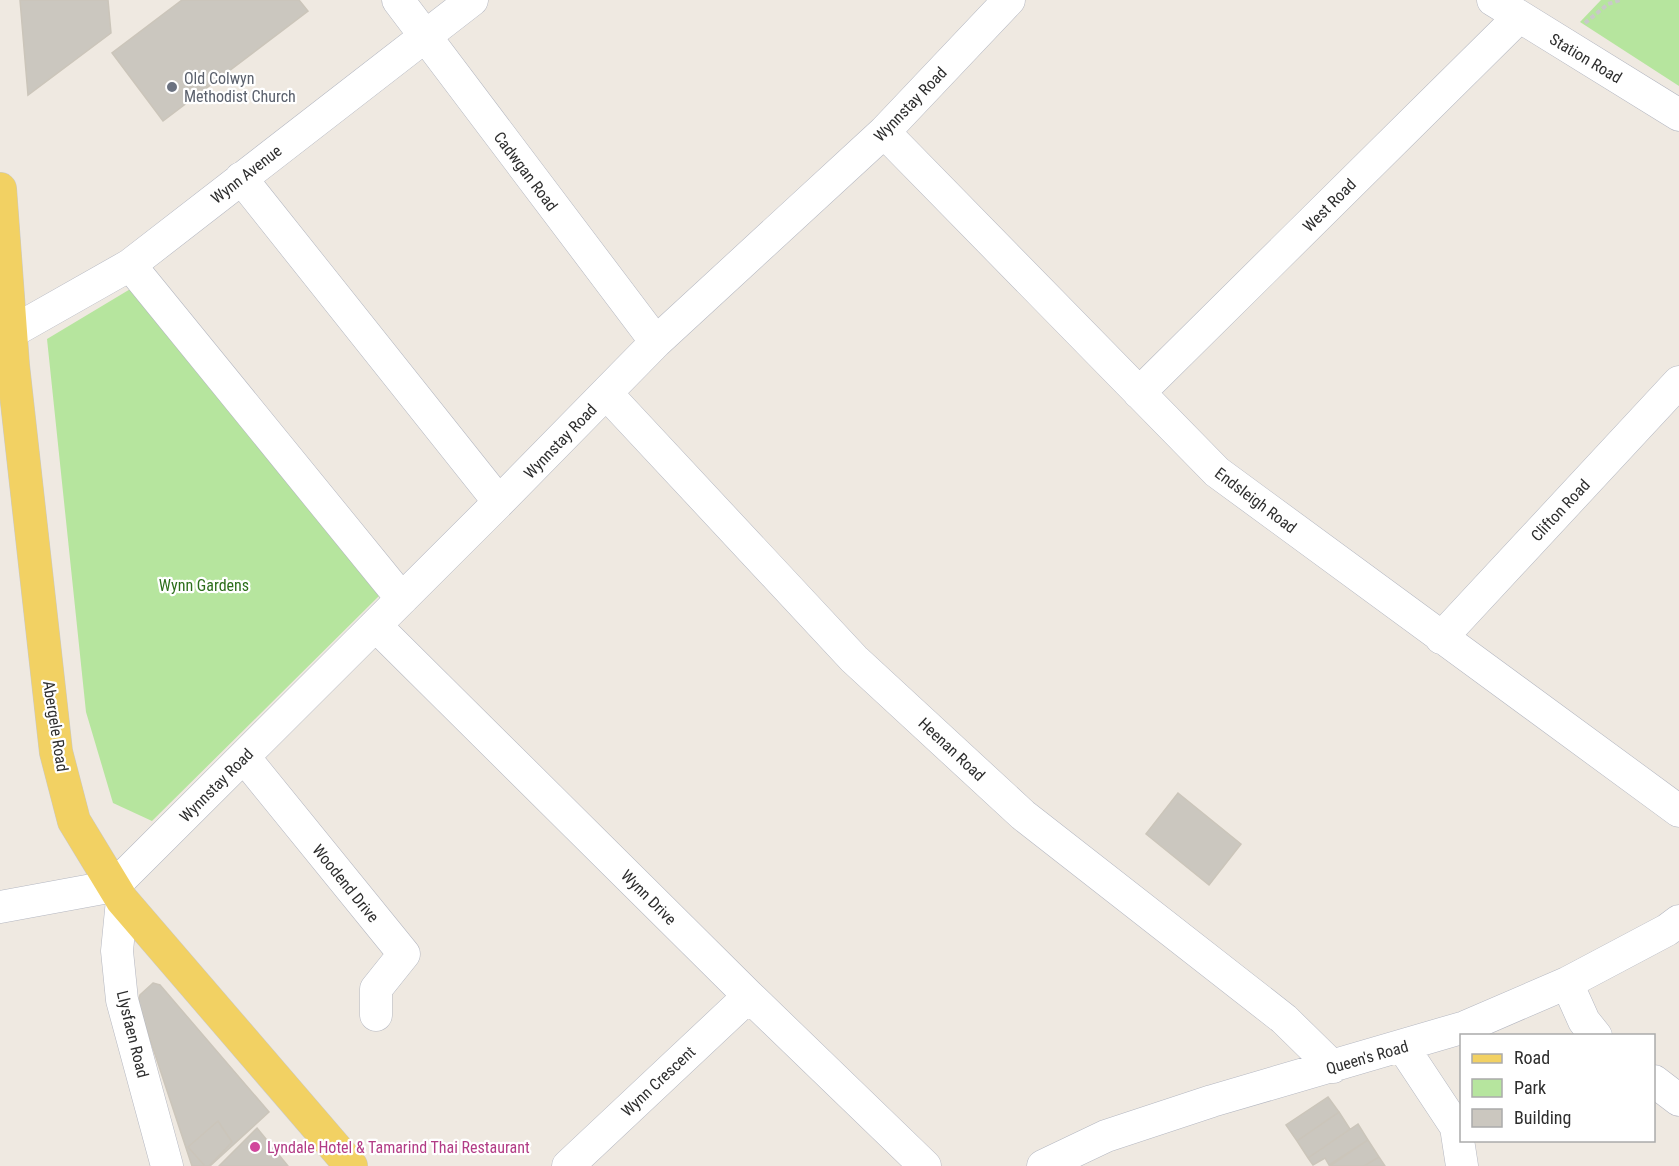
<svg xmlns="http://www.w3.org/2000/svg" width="1679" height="1166" viewBox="0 0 1679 1166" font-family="'Roboto Condensed',sans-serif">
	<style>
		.green { fill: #b6e59e }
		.building { fill: #cbc7bf; stroke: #cbc5ba; stroke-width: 1.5 }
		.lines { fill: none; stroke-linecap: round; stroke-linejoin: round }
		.minor-casing { stroke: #b4b7c1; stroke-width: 33 }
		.major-casing { stroke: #c9c9c9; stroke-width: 34 }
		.path { stroke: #c9c9c9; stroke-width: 4; stroke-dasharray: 4.5 3; stroke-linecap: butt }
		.minor { stroke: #fff; stroke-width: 32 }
		.major { stroke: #f2d163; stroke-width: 33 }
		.worship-dot { fill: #6b7280; stroke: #fff; stroke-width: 2 }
		.hotel-dot { fill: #d1479c; stroke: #fff; stroke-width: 2 }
		.labels { text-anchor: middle; stroke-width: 4.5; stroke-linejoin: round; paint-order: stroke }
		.street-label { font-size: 16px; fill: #2e2e2e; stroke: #fff }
		.worship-label { font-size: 16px; fill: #5b616d; stroke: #fff; text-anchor: start }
		.park-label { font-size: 16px; fill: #2c6e1b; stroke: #fff }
		.hotel-label { font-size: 16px; fill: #b23c85; stroke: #fff; text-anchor: start }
	</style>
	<rect width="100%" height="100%" fill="#efe9e1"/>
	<path class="green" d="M 1601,0 L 1679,0 L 1679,86 L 1580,22 Z
		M 132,288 L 380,595 L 152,821 L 113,803 L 86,712 L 47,339 Z"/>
	<path class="building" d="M 20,0 L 108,0 L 111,33 L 28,95 Z
		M 182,0 L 299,0 L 308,11 L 163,121 L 112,53 Z
		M 1178,793 L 1241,844 L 1209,885 L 1146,834 Z
		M 153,983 L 160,985 L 269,1112 L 210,1166 L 192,1166 L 138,1003 L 140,995 Z
		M 1328,1097 L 1339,1112 L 1297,1141 L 1286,1125 Z
		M 1339,1112 L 1350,1129 L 1308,1158 L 1297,1141 Z
		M 218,1121 L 232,1142 L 209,1166 L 205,1166 L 188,1147 Z
		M 1358,1124 L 1368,1140 L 1329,1165 L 1325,1158 L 1313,1165 L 1308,1158 Z
		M 257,1128 L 288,1166 L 219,1166 Z
		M 1368,1140 L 1379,1157 L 1364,1166 L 1330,1166 Z
		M 1379,1157 L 1385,1166 L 1364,1166 Z"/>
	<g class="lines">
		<defs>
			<path id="minor" d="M 398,0 L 656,342
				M 1493,0 L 1679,115
				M 884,132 L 1217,472 L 1679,811
				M 241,178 L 499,502
				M 130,265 L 402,599
				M 10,333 L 130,265 L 472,0
				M 606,393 L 854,659 L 1023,815 L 1284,1019 L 1333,1067
				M 1139,393 L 1519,17
				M 376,626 L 749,996 L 925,1166
				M 1441,638 L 1679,382
				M 244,757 L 404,954 L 376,989 L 376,1015
				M 122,900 L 117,951 L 122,1000 L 167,1166
				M 0,907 L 114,886 L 499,502 L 656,342 L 884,132 L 1009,0
				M 1567,983 L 1584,1021 L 1596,1036
				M 1403,1047 L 1456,1127 L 1462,1166
				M 1654,1081 L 1679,1100
				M 568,1166 L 749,996
				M 1043,1166 L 1106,1136 L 1212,1101 L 1465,1027 L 1567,983 L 1667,930 L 1679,921"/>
			<path id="major" d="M 0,189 L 13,366 L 56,752 L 74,821 L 122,900 L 351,1166"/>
		</defs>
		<use href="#minor" class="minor-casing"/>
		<use href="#major" class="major-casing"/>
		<path class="path" d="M 1585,23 L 1608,4 L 1620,0"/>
		<use href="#minor" class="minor"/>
		<use href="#major" class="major"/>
	</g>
	<circle class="worship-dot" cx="172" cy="87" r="6"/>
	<circle class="hotel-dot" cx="255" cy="1147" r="6"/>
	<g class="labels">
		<g class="street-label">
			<text transform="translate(1586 58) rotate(31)" y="6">Station Road</text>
			<text transform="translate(910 104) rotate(-46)" y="6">Wynnstay Road</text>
			<text transform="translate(526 171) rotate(53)" y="6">Cadwgan Road</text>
			<text transform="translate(246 174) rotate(-38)" y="6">Wynn Avenue</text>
			<text transform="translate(1329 205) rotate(-45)" y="6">West Road</text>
			<text transform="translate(560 441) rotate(-46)" y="6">Wynnstay Road</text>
			<text transform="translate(1256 500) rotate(37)" y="6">Endsleigh Road</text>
			<text transform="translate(1560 510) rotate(-47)" y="6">Clifton Road</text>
			<text transform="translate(56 726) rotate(81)" y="6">Abergele Road</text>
			<text transform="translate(952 749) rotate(43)" y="6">Heenan Road</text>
			<text transform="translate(216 785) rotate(-45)" y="6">Wynnstay Road</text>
			<text transform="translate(346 883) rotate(51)" y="6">Woodend Drive</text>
			<text transform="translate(649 897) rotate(45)" y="6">Wynn Drive</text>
			<text transform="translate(133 1034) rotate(76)" y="6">Llysfaen Road</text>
			<text transform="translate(1367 1057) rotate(-16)" y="6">Queen's Road</text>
			<text transform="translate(658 1081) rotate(-43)" y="6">Wynn Crescent</text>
		</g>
		<g class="worship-label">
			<text x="184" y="84">Old Colwyn<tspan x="184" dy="18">Methodist Church</tspan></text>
		</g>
		<g class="park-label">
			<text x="204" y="591">Wynn Gardens</text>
		</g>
		<g class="hotel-label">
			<text x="267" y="1153">Lyndale Hotel &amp; Tamarind Thai Restaurant</text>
		</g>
	</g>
	<rect x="1460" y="1034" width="195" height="108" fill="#ffffff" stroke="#ababab" stroke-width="1.5"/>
	<rect x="1472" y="1054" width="30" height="9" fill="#f2d163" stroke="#ababab" stroke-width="1.5"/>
	<text x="1514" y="1064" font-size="18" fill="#2e2e2e">Road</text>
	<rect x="1472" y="1079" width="30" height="18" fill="#b6e59e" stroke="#ababab" stroke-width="1.5"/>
	<text x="1514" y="1094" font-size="18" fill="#2e2e2e">Park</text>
	<rect x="1472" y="1109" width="30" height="18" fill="#cbc7bf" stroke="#ababab" stroke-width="1.5"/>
	<text x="1514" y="1124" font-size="18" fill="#2e2e2e">Building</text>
</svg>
